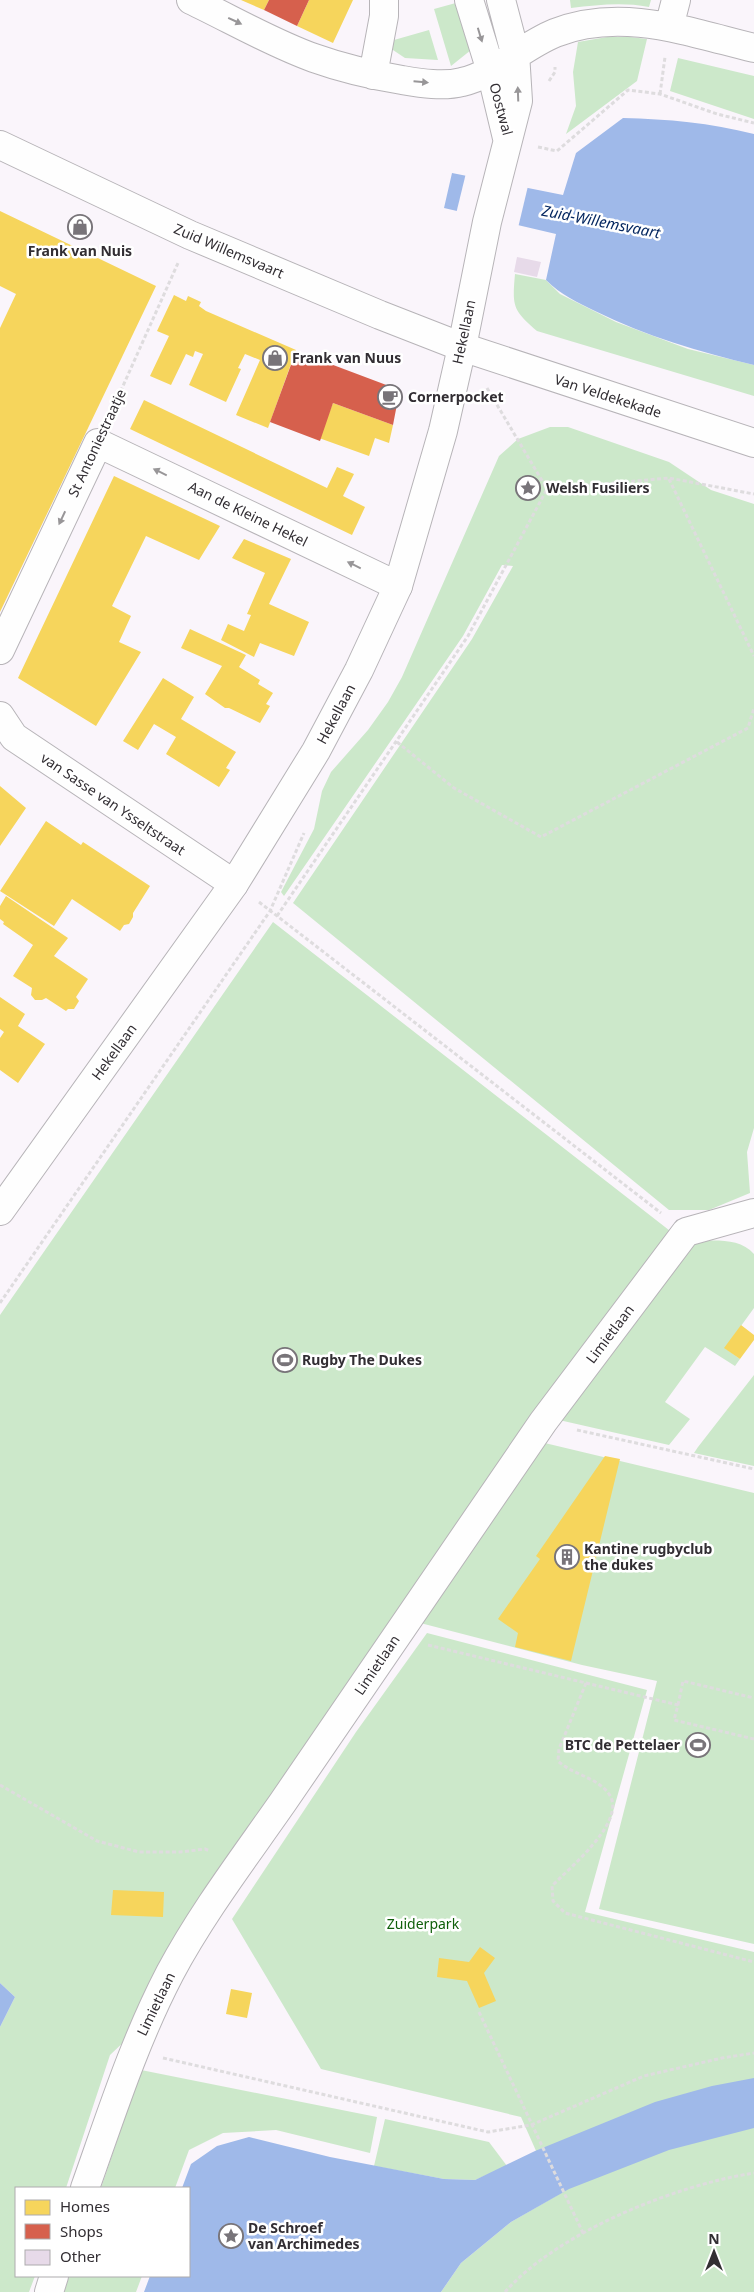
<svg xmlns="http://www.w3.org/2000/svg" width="754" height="2292" viewBox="0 0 754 2292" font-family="'Noto Sans',sans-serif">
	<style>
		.green { fill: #cce8ca }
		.water { fill: #9fb9e9 }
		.pier { fill: #faf5fb }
		.homes { fill: #f6d55c }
		.shops { fill: #d6604d }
		.building { fill: #e7dae9 }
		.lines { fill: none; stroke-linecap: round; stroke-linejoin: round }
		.minor-casing { stroke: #b7b4b8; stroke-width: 30 }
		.major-casing { stroke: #b7b4b8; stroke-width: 30 }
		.path { stroke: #dedcde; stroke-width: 3; stroke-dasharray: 4 2.5; stroke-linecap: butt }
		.minor { stroke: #fefefe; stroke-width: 28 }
		.major { stroke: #fefefe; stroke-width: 28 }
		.oneway { fill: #989698 }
		.labels { text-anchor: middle; stroke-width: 5; stroke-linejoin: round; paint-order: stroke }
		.street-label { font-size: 14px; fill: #322e33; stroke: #fff }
		.poi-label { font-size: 14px; font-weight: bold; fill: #322e33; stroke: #fff; text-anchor: start }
		.park-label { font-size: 14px; fill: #0f5f0a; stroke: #fff }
		.water-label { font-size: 15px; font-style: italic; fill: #052760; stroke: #fff }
	</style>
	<rect width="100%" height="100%" fill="#faf5fb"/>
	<path class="green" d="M 570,0 L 651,0 L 649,7 C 622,2 598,5 571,8 Z
		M 463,1 L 471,50 L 451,66 L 434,9 Z
		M 429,30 L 438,60 L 405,58 L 390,48 L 394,40 Z
		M 607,37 L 630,37 L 647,39 L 637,81 L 566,134 L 576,106 L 573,72 L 578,42 Z
		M 678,58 L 754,76 L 754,119 L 670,91 Z
		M 515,274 L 546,280 L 560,294 L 616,322 L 688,349 L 754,365 L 754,396 L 537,331 C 513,310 512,307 515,274 Z
		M 550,427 L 568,427 L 669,462 L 711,490 L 754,504 L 754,1128 L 747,1152 L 750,1193 L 709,1210 L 669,1210 L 293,903 L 472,639 L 513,566 L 502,565 L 463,636 L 284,896 L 281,892 L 314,829 L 322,791 L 331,772 L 368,730 L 388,702 L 402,677 L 499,456 L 518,439 Z
		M 273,922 L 674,1234 L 528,1439 L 754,1493 L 754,1944 L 599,1909 L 657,1681 L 582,1665 L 401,1618 L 130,2036 L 110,2055 L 66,2188 L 16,2188 L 16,2276 L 35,2276 L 29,2292 L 0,2292 L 0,2027 L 15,1997 L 0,1983 L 0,1315 Z
		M 692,1241 C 713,1241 739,1237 754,1254 L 754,1308 L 725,1348 L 740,1359 L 735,1366 L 705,1347 L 665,1402 L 690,1419 L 669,1445 L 559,1420 Z
		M 754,1375 L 754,1466 L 694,1453 L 698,1447 Z
		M 427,1633 L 647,1690 L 585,1912 L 754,1952 L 754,2292 L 441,2292 L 461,2263 L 511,2222 L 556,2196 L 521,2117 L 321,2069 L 232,1919 L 356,1732 Z
		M 141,2070 L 377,2117 L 370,2153 L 276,2130 L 223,2133 L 189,2150 L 175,2188 L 101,2188 Z
		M 385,2119 L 489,2142 L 507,2166 L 475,2180 L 444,2179 L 374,2166 Z
		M 69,2276 L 142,2276 L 136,2292 L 63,2292 Z"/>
	<path class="water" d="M 623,118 C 668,119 710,123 754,134 L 754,365 C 699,352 646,336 595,311 C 577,302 561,295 546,280 L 556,234 L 444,208 L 452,173 L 563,195 L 576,153 Z
		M 0,1983 L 15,1997 L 0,2027 Z
		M 754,2078 L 754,2128 L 669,2150 L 569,2189 L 511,2222 L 461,2263 L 441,2292 L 144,2292 L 150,2276 L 189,2276 L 189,2188 L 182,2188 L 191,2164 L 217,2146 L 249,2137 L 330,2157 L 444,2179 L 475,2180 L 535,2151 L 655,2102 L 712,2086 Z"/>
	<path class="pier" d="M 466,173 L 528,186 L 518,228 L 456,214 Z"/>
	<path class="homes" d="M 241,0 L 269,0 L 264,10 Z
		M 309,0 L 353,0 L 333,43 L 297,26 Z
		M 0,211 L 156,286 L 0,612 L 0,328 L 16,294 L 0,286 Z
		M 174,295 L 186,301 L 188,296 L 201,302 L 199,306 L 206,311 L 296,350 L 268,428 L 236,415 L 260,360 L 245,354 L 238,368 L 241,369 L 226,402 L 189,385 L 203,354 L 195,351 L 193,357 L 186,354 L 171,385 L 150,376 L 169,336 L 157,331 Z
		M 144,400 L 327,488 L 337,467 L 354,474 L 343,496 L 365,507 L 352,535 L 130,429 Z
		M 333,403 L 393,425 L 389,443 L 375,438 L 369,456 L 319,438 Z
		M 114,476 L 220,526 L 199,560 L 146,536 L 112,606 L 131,616 L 119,642 L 141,652 L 96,726 L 18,678 Z
		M 244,539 L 291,559 L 269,604 L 309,622 L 294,656 L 260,643 L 254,657 L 221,640 L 228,624 L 244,631 L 251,615 L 247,614 L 265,573 L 232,558 Z
		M 190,629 L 246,655 L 239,667 L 260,680 L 258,684 L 273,693 L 266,704 L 270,706 L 260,723 L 229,708 L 225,708 L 205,694 L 222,666 L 181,648 Z
		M 163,678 L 194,697 L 181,719 L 236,752 L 226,768 L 230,770 L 219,787 L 166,754 L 176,737 L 154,724 L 138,750 L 123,741 Z
		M 0,786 L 26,808 L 0,846 Z
		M 46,821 L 81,845 L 83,842 L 150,886 L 133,913 L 133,917 L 129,924 L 124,925 L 120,931 L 72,899 L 54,926 L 0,891 Z
		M 6,896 L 68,938 L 54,956 L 88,979 L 76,997 L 79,1001 L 74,1009 L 68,1009 L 66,1011 L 46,998 L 42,1000 L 35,1000 L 31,995 L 32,988 L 13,976 L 33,945 L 3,924 L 4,922 L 0,919 L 0,906 Z
		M 0,997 L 25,1014 L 18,1026 L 45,1044 L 18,1083 L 0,1070 L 0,1038 L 4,1032 L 0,1029 Z
		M 741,1325 L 754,1335 L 754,1340 L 740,1359 L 724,1348 Z
		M 605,1456 L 620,1459 L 571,1661 L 515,1647 L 518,1633 L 498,1619 L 540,1559 L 536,1556 Z
		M 113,1890 L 164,1892 L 163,1917 L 111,1915 Z
		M 480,1947 L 495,1958 L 484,1973 L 496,2001 L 479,2008 L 467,1981 L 437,1977 L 439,1958 L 469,1962 Z
		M 231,1989 L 252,1993 L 247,2018 L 226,2014 Z"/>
	<path class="shops" d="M 269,0 L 309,0 L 297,26 L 264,10 Z
		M 296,351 L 389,386 L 396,393 L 398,399 L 393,425 L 333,403 L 320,441 L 270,422 Z"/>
	<path class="building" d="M 517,257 L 541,262 L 537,277 L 514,272 Z"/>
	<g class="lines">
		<defs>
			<path id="minor" d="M 191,0 C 231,19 272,43 314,58 C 342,68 372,75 402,80 C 420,83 443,87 462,82 C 494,75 523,46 555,33 C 621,7 688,32 754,48
				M 469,0 L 491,71 L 507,138
				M 669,27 L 676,0
				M 373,75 L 384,16 L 384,0
				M 0,145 L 190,235 L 380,315 L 462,347 L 487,222 L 518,101 L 515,53 L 501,0
				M 0,650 L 98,443 L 398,586
				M 0,716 L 14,737 L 234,884
				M 85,2188 C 111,2115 134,2042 170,1973 C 202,1913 244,1858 283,1802 L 543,1422 L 686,1232 L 754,1213
				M 49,2292 L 54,2276"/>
			<path id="major" d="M 0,1211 L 234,884 L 316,751 L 359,670 L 398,586 L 443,431 L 462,347 L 754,443"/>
		</defs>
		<use href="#minor" class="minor-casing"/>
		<use href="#major" class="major-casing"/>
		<path class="path" d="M 549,81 L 555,72 L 555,67
			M 660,94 L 665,57
			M 538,147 L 557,151 L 628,90 L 660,94 L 717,114 L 754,123
			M 487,388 L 547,489
			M 110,415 L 178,263
			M 669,479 L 754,656
			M 547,489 L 669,478 L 754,494
			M 397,742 L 454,788 L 541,837 L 748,728 L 754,708
			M 259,902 L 661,1213
			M 277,916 L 468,636 L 547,489
			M 0,1303 L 270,911 L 304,833
			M 577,1430 L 754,1469
			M 428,1645 L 586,1683 L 559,1749 L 558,1761 C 573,1775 597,1777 609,1794 C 628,1821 569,1868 552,1886 L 553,1901 L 565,1913 L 754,1962
			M 586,1683 L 678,1705 L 674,1720 L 754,1739
			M 678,1705 L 683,1681 L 754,1698
			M 0,1785 L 97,1841 L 139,1852 L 180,1852 L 205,1849 L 210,1851
			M 479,2012 L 583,2233
			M 163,2058 L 488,2132 L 531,2125 L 644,2076 L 722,2058 L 754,2053
			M 505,2292 C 558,2232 676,2185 754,2173"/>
		<use href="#minor" class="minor"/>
		<use href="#major" class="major"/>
	</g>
	<defs><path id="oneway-solid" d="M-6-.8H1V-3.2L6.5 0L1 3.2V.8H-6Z" transform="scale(1.25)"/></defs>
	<g class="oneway">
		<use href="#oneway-solid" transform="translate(235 21) rotate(25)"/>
		<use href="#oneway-solid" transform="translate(480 35) rotate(73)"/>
		<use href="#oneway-solid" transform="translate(421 82) rotate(5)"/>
		<use href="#oneway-solid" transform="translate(518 94) rotate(-92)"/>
		<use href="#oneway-solid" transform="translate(160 472) rotate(-154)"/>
		<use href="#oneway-solid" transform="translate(62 518) rotate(115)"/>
		<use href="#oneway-solid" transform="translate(354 565) rotate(-154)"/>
	</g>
	<defs>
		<symbol id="shop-ring" viewBox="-11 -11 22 22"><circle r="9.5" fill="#fff" stroke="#787479" stroke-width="1.5"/><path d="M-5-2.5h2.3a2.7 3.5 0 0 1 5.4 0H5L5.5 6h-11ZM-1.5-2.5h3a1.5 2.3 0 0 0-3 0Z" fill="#787479"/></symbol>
		<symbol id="cafe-ring" viewBox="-11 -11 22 22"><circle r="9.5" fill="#fff" stroke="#787479" stroke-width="1.5"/><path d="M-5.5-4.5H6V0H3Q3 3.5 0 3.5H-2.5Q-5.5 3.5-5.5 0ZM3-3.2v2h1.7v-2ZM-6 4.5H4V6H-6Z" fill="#787479"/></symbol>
		<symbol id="sight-ring" viewBox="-11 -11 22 22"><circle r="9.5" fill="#fff" stroke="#787479" stroke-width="1.5"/><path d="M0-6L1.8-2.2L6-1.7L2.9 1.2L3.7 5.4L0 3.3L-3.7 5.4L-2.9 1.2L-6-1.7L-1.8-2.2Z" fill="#787479"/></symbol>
		<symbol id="stadium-ring" viewBox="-11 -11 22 22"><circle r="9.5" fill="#fff" stroke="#787479" stroke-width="1.5"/><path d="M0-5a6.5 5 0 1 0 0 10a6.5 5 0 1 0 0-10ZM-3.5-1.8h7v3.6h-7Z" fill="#787479"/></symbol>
		<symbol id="building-ring" viewBox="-11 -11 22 22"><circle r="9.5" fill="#fff" stroke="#787479" stroke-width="1.5"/><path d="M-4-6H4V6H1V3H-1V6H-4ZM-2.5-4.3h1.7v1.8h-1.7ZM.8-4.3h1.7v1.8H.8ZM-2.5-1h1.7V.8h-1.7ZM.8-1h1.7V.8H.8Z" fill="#787479"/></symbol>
	</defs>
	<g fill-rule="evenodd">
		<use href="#shop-ring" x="66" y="213" width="28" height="28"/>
		<use href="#shop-ring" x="261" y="344" width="28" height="28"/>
		<use href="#cafe-ring" x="376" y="383" width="28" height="28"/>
		<use href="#sight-ring" x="514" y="474" width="28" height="28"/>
		<use href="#stadium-ring" x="271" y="1346" width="28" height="28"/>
		<use href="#building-ring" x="553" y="1543" width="28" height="28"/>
		<use href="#stadium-ring" x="684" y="1731" width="28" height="28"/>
		<use href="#sight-ring" x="217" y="2222" width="28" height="28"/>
	</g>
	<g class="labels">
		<g class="street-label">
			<text transform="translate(501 109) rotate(75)" y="5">Oostwal</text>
			<text transform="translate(229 251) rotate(23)" y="5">Zuid Willemsvaart</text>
			<text transform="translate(464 332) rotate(-78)" y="5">Hekellaan</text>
			<text transform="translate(608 396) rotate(18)" y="5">Van Veldekekade</text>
			<text transform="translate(97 443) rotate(-65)" y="5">St Antoniestraatje</text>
			<text transform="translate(248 514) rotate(26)" y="5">Aan de Kleine Hekel</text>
			<text transform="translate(336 714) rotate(-62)" y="5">Hekellaan</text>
			<text transform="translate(113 804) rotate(34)" y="5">van Sasse van Ysseltstraat</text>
			<text transform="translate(114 1052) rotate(-54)" y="5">Hekellaan</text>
			<text transform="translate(610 1334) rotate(-53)" y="5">Limietlaan</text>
			<text transform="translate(377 1665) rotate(-56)" y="5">Limietlaan</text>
			<text transform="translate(156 2004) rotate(-64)" y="5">Limietlaan</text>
		</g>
		<g class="poi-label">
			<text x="80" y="256" text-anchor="middle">Frank van Nuis</text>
			<text x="292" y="363">Frank van Nuus</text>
			<text x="408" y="402">Cornerpocket</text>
			<text x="546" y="493">Welsh Fusiliers</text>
			<text x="302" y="1365">Rugby The Dukes</text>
			<text x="584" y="1554">Kantine rugbyclub<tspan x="584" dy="16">the dukes</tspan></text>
			<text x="680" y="1750" text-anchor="end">BTC de Pettelaer</text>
			<text x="248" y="2233">De Schroef<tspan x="248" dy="16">van Archimedes</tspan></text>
		</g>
		<g class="park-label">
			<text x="423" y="1929">Zuiderpark</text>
		</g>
		<g class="water-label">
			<text transform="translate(601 222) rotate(11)" y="5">Zuid-Willemsvaart</text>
		</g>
	</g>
	<rect x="15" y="2187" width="175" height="90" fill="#ffffff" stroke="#adabad"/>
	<rect x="25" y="2200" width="25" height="15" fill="#f6d55c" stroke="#adabad"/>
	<text x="60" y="2212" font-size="15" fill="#322e33">Homes</text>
	<rect x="25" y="2224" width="25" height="15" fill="#d6604d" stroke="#adabad"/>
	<text x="60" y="2237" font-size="15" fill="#322e33">Shops</text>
	<rect x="25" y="2250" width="25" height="15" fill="#e7dae9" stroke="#adabad"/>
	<text x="60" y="2262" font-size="15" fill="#322e33">Other</text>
	<g transform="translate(714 2252)" stroke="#ffffff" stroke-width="4" paint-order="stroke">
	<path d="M0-4L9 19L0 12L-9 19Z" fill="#322e33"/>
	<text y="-8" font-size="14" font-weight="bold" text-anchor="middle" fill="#322e33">N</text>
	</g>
</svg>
